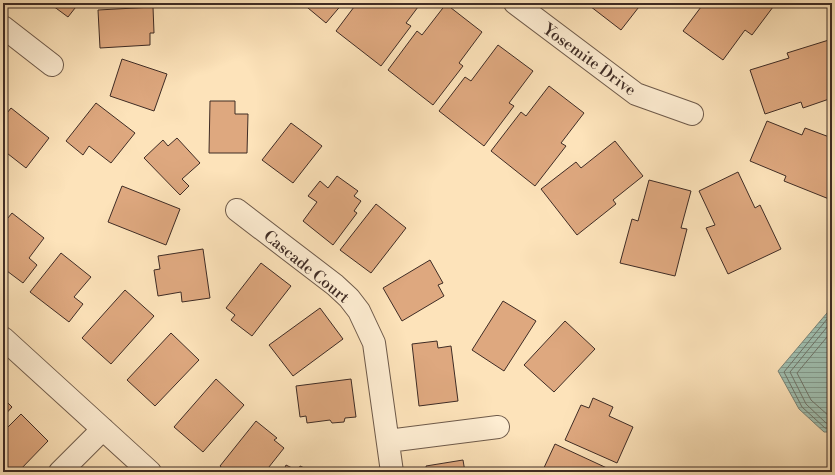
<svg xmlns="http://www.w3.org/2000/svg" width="835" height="475" viewBox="0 0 835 475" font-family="'Libre Bodoni',serif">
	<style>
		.water { fill: url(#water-rules); stroke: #798478 }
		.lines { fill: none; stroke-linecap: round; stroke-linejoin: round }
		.shore { stroke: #6f756a; stroke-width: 1 }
		.building { fill: #dea87f; stroke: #3f2c25 }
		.minor-casing { stroke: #6e5a4a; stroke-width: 24 }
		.minor { stroke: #feedd2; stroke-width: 22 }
		.labels { text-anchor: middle; stroke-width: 3; stroke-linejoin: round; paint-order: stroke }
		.street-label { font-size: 16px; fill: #3f2c25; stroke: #feedd2 }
	</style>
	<defs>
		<pattern id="water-rules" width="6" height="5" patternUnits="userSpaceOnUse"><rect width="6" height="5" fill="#9fbeaf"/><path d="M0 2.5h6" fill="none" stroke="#839b8e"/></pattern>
	</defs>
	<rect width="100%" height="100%" fill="#fde3ba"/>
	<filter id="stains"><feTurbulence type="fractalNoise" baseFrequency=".005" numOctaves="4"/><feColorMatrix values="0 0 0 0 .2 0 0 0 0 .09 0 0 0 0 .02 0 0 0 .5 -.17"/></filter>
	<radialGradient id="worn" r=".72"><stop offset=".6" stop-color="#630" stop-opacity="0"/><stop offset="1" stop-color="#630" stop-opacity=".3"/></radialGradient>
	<path class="water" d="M 832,307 L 832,432 L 824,432 L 799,409 L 778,371 Z"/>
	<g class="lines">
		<path class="shore" d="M 832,313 L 784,372 L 802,407 L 825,428 L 832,428
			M 832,321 L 790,372 L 806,404 L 826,423 L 832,423
			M 832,331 L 797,373 L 811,400 L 829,416 L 832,417"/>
	</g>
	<path class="building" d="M 49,3 L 79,3 L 68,17 Z
		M 302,3 L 343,3 L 326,23 Z
		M 357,3 L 421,3 L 406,23 L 411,26 L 381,66 L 336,31 Z
		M 586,3 L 642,3 L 621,30 Z
		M 704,3 L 776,3 L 752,35 L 745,30 L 723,60 L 683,31 Z
		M 446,4 L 482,32 L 459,63 L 463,66 L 433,105 L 388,70 L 417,31 L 422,35 Z
		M 153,7 L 154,33 L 150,33 L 150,45 L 100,48 L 98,10 Z
		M 832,39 L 832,98 L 803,108 L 801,102 L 765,114 L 750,70 L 789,58 L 787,53 Z
		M 498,45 L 533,71 L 509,103 L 514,106 L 484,146 L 439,111 L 465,77 L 471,81 Z
		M 122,59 L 167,74 L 154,111 L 110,96 Z
		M 549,86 L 584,113 L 561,143 L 566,146 L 535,186 L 491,151 L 521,112 L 526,116 Z
		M 210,101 L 235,101 L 235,114 L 248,114 L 247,153 L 209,153 Z
		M 96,103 L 135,133 L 111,163 L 89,146 L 83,155 L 66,141 Z
		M 11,108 L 49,138 L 26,168 L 3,150 L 3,118 Z
		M 767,121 L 802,135 L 805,128 L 832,138 L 832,192 L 829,199 L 784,181 L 786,176 L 750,161 Z
		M 291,123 L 322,146 L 293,183 L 262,160 Z
		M 177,138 L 200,163 L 182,179 L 189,186 L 180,195 L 144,158 L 163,140 L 168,146 Z
		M 615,141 L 643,176 L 613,200 L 616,204 L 577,235 L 541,189 L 576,162 L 581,168 Z
		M 738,172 L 755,208 L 760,205 L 781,249 L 728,274 L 706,228 L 715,225 L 699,191 Z
		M 337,176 L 358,191 L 354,196 L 361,201 L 354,211 L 357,213 L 333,245 L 303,221 L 317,202 L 308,196 L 320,181 L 328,188 Z
		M 649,180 L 691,191 L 681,228 L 687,229 L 675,276 L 620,263 L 632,219 L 638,221 Z
		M 122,186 L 180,209 L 166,245 L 108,222 Z
		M 376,204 L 406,228 L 371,273 L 340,250 Z
		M 12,213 L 44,238 L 29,258 L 37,265 L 23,283 L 3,268 L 3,224 Z
		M 203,249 L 210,298 L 182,302 L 181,292 L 158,296 L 154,270 L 160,269 L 158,256 Z
		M 61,253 L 91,277 L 74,297 L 83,304 L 69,322 L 30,292 Z
		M 430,260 L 443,283 L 438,285 L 444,296 L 402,321 L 383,288 Z
		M 261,263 L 291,286 L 252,336 L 231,320 L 235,315 L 226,308 Z
		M 125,290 L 154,316 L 111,364 L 82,338 Z
		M 503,301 L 536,321 L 504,371 L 472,350 Z
		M 320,308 L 343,339 L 293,376 L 269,345 Z
		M 565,321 L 595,349 L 554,392 L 524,365 Z
		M 171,333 L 199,360 L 155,406 L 127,380 Z
		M 437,341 L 438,348 L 451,346 L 458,401 L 419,406 L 412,344 Z
		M 216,379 L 244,405 L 203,452 L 174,427 Z
		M 351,379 L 356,417 L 345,418 L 344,422 L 332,423 L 330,420 L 307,423 L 306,416 L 300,417 L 296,386 Z
		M 3,398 L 12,407 L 3,417 Z
		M 593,398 L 613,407 L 609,416 L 633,427 L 617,463 L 565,440 L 581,405 L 589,408 Z
		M 21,414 L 48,441 L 18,472 L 3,472 L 3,432 Z
		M 256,421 L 277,438 L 274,440 L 284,448 L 265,472 L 227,472 L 220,466 Z
		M 555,444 L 609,469 L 607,472 L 542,472 Z
		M 463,460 L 465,472 L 427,472 L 426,466 Z
		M 286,465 L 298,471 L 300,466 L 313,472 L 283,472 Z"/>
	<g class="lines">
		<defs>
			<path id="minor" d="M 515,3 L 636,94 L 692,114
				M 3,27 L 52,65
				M 237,210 L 335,285 L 349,298 L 359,311 L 374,343 L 392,472
				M 3,338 L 150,472
				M 388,441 L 498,427
				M 60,472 L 103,429"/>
		</defs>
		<use href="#minor" class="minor-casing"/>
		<use href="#minor" class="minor"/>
	</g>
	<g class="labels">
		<g class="street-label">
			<text transform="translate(590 59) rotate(36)" y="6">Yosemite Drive</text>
			<text transform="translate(307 266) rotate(39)" y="6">Cascade Court</text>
		</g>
	</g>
	<rect width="835" height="475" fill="none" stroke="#fde3ba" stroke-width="16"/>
	<rect x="4" y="4" width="827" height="467" fill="none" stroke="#3f2c25" stroke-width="2"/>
	<rect x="8" y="8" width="819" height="459" fill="none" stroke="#3f2c25"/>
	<rect width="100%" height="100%" filter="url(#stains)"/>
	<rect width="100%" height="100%" fill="url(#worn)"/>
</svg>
